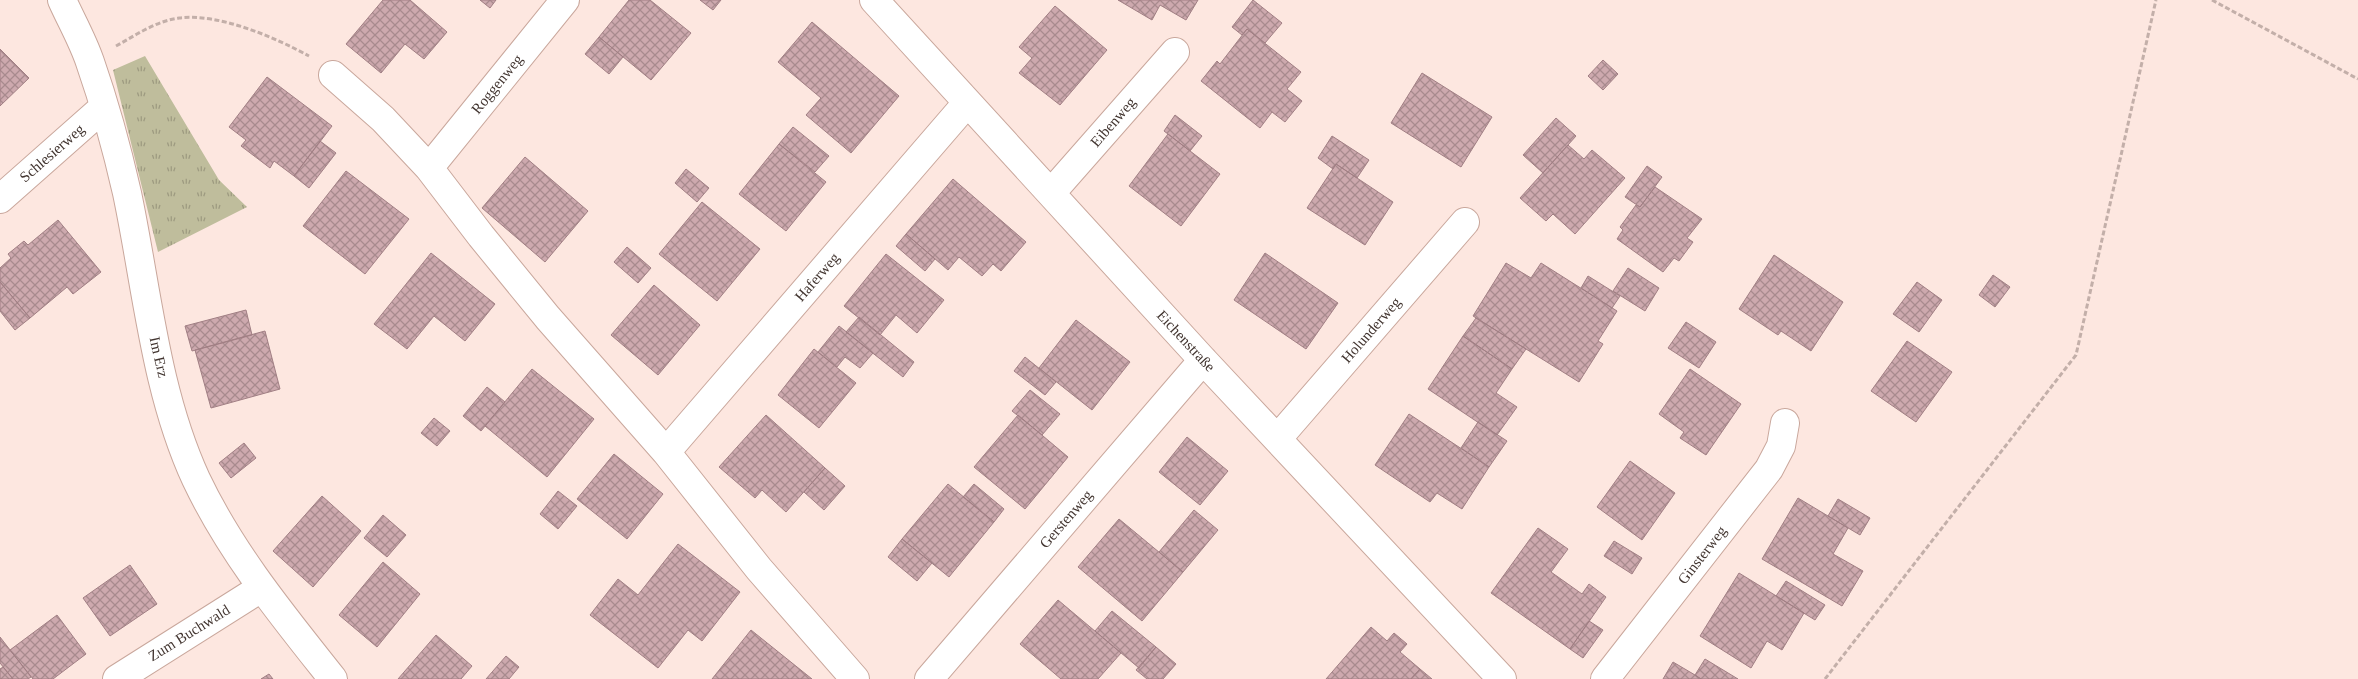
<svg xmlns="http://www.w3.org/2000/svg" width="2358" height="679" viewBox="0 0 2358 679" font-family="Georgia,serif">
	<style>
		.grass { fill: url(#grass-tufts) }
		.building { fill: url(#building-cross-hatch); stroke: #a17f84 }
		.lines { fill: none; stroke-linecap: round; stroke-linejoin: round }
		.minor-casing { stroke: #c9a79c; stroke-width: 30 }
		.path { stroke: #c3afa9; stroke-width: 3; stroke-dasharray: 5 2.5; stroke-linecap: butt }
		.minor { stroke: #fff; stroke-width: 28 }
		.labels { text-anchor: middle; stroke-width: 4.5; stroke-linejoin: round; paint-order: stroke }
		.street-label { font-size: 15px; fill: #423530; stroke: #fff }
	</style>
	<defs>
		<pattern id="grass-tufts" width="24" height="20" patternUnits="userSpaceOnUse" patternTransform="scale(1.25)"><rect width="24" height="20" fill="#bfbd9c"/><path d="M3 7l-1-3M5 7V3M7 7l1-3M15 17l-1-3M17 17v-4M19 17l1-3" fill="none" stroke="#9d9a80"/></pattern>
		<pattern id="building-cross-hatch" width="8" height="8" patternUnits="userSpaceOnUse" patternTransform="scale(1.25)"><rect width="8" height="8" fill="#cda9ae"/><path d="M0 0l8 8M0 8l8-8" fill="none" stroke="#a88a8e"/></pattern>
	</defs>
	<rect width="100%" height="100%" fill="#fde7e0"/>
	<path class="grass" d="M 145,56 L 219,180 L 247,207 L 158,252 L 113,70 Z"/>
	<path class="building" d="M 383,0 L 410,0 L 447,32 L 424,59 L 405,44 L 381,73 L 346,44 Z
		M 480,0 L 496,0 L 490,8 Z
		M 629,0 L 650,0 L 691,33 L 651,80 L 599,37 Z
		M 700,0 L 721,0 L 713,10 Z
		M 1118,0 L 1198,0 L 1186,20 L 1160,5 L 1152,20 Z
		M 1253,0 L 1282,23 L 1265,43 L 1247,29 L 1242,35 L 1232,27 Z
		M 1055,6 L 1107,50 L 1060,105 L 1019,73 L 1032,58 L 1019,47 Z
		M 812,22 L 899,96 L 851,153 L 806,115 L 821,98 L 778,62 Z
		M 1247,29 L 1301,72 L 1287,89 L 1302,101 L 1285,122 L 1272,112 L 1260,128 L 1201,81 L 1217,61 L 1220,64 Z
		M 599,37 L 623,57 L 609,74 L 585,54 Z
		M 0,49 L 29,78 L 0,106 Z
		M 1603,60 L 1618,74 L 1603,90 L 1588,76 Z
		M 1422,73 L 1492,117 L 1461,167 L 1391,123 Z
		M 267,77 L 332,126 L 294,176 L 274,161 L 270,168 L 241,146 L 246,140 L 229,127 Z
		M 1175,115 L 1202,136 L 1190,151 L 1164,131 Z
		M 1556,118 L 1576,136 L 1543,173 L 1523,155 Z
		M 793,127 L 829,156 L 815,172 L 779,144 Z
		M 1168,134 L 1220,174 L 1181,226 L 1129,186 Z
		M 1332,136 L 1369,160 L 1357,178 L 1336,164 L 1333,169 L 1318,158 Z
		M 320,141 L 336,153 L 309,188 L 294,176 Z
		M 779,144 L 826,182 L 786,231 L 739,194 Z
		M 1568,145 L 1584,159 L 1592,150 L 1625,178 L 1575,234 L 1553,214 L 1546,221 L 1520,198 Z
		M 525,157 L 588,211 L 545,262 L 482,208 Z
		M 1336,164 L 1393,202 L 1365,245 L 1307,208 Z
		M 1647,166 L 1662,177 L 1640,207 L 1625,197 Z
		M 686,169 L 709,188 L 697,202 L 675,183 Z
		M 346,171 L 409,219 L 365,274 L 303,226 Z
		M 953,179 L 1026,242 L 1001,271 L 993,264 L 982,276 L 959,257 L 948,270 L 906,234 Z
		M 1655,187 L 1702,219 L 1687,238 L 1693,242 L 1679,261 L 1674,258 L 1663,272 L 1617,239 L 1623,230 L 1620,227 L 1636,205 L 1640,207 Z
		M 702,202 L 760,249 L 717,301 L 659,254 Z
		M 58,220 L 101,272 L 73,294 L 67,287 L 30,318 L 0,282 L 0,268 L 11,258 L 8,254 L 24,241 L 28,245 Z
		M 906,234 L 935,259 L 925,271 L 896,246 Z
		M 627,247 L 651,268 L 638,283 L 614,262 Z
		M 431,253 L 495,304 L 465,341 L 434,316 L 407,349 L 374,324 Z
		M 1265,253 L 1338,303 L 1306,349 L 1234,300 Z
		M 886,254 L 944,300 L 917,333 L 896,315 L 880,335 L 844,306 Z
		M 1774,255 L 1843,302 L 1811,351 L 1781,331 L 1778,335 L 1739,309 Z
		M 1506,263 L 1531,278 L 1541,263 L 1617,311 L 1598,341 L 1603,344 L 1579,382 L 1473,316 Z
		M 1628,268 L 1659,288 L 1645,311 L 1613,291 Z
		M 1993,275 L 2010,287 L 1995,307 L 1979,295 Z
		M 1588,276 L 1620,296 L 1612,308 L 1581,288 Z
		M 0,282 L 30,318 L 15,330 L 0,311 Z
		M 1917,282 L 1942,300 L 1919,332 L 1893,314 Z
		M 654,285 L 700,325 L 658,375 L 611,335 Z
		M 246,310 L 252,335 L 192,351 L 185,326 Z
		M 859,317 L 914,362 L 903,377 L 846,332 Z
		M 1476,318 L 1526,349 L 1512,369 L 1463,336 Z
		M 1076,320 L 1130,362 L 1092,410 L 1039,368 Z
		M 1686,322 L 1716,342 L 1699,368 L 1668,348 Z
		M 839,326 L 873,353 L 860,368 L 845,357 L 837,367 L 818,352 Z
		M 265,331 L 280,389 L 211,408 L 195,350 Z
		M 1463,336 L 1512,369 L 1496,393 L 1517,407 L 1497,435 L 1428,389 Z
		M 1907,341 L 1952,372 L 1916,422 L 1871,391 Z
		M 814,349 L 856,383 L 819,428 L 778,395 Z
		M 1025,357 L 1056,382 L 1045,395 L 1014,371 Z
		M 532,369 L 594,419 L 547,477 L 485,426 Z
		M 1690,369 L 1741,404 L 1706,455 L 1680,438 L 1684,432 L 1659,414 Z
		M 487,387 L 505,402 L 481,431 L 463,416 Z
		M 1030,390 L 1060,414 L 1042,435 L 1012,411 Z
		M 1409,414 L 1489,467 L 1462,509 L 1437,493 L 1430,502 L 1375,465 Z
		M 766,415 L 825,468 L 786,512 L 762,490 L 755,498 L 719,467 Z
		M 1018,415 L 1068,457 L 1025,509 L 974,467 Z
		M 434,418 L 450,431 L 437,446 L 421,433 Z
		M 1478,422 L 1507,441 L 1489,467 L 1461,448 Z
		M 1187,437 L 1228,471 L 1200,505 L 1159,472 Z
		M 244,443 L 256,458 L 231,478 L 219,463 Z
		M 614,454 L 663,494 L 627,539 L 577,499 Z
		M 1630,461 L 1675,493 L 1642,540 L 1597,507 Z
		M 825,468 L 845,486 L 824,510 L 804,492 Z
		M 948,484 L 994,522 L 949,577 L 902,539 Z
		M 974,484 L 1004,509 L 994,522 L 963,497 Z
		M 558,491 L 577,506 L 558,529 L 540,514 Z
		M 322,496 L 361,531 L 313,587 L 273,551 Z
		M 1798,498 L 1848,528 L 1833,554 L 1863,571 L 1842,606 L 1762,559 Z
		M 1838,499 L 1870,518 L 1860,535 L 1828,516 Z
		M 1194,510 L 1218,530 L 1183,572 L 1159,552 Z
		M 383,515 L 406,535 L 387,557 L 364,538 Z
		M 1119,519 L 1183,572 L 1142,621 L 1078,567 Z
		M 1538,528 L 1568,549 L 1551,572 L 1582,594 L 1589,584 L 1606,597 L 1570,649 L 1491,593 Z
		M 902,539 L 932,563 L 917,581 L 888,557 Z
		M 1614,541 L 1642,558 L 1632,574 L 1604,556 Z
		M 678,544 L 740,592 L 702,641 L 688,630 L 658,668 L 590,615 L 618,579 L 638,595 Z
		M 383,562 L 420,594 L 377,647 L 339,615 Z
		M 130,565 L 157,604 L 110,636 L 83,598 Z
		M 1739,573 L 1804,613 L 1782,650 L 1767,641 L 1751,668 L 1700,636 Z
		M 1786,581 L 1825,605 L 1815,620 L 1776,596 Z
		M 1058,600 L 1121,653 L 1098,679 L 1061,679 L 1020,644 Z
		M 1112,611 L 1156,647 L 1139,668 L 1095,631 Z
		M 57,615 L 86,654 L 53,679 L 33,679 L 10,650 Z
		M 1589,621 L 1603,630 L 1583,658 L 1570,649 Z
		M 1371,627 L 1387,641 L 1394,633 L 1407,644 L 1400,652 L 1420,669 L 1411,679 L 1326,679 Z
		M 751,630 L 812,679 L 712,679 Z
		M 436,635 L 472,666 L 461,679 L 398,679 Z
		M 0,637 L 31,677 L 28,679 L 13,679 L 0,663 Z
		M 1156,647 L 1176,664 L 1163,679 L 1147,679 L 1136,670 Z
		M 506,656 L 519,667 L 509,679 L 486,679 Z
		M 1705,659 L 1738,679 L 1701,679 L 1695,675 Z
		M 1673,662 L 1695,675 L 1701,679 L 1663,679 Z
		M 3,667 L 13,679 L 0,679 L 0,669 Z
		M 1420,669 L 1432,679 L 1411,679 Z
		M 269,674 L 273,679 L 261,679 Z"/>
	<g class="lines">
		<defs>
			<path id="minor" d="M 62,0 C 71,20 83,41 90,62 C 105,105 117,149 127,193 C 147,288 155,390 196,479 C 231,553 283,616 333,679
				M 874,0 L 1203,360 L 1502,679
				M 333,75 L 383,119 L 429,168 L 481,236 L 548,318 L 666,452 L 759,569 L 855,679
				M 429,168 L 565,0
				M 1051,193 L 1175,52
				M 0,199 L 104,107
				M 1278,438 L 1465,222
				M 666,452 L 967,103
				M 117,679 L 261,588
				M 929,679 L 1203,360
				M 1605,679 L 1769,469 L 1781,446 L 1785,423"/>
		</defs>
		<use href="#minor" class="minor-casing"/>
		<path class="path" d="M 2212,0 L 2358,79
			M 116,46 C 136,35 156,21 179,18 C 219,13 274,37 309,56
			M 1825,679 L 2076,355 L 2156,0"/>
		<use href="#minor" class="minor"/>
	</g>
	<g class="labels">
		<g class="street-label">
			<text transform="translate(497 84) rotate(-51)" y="5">Roggenweg</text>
			<text transform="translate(1113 122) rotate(-49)" y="5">Eibenweg</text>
			<text transform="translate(52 153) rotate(-41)" y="5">Schlesierweg</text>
			<text transform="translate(817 277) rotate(-49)" y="5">Haferweg</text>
			<text transform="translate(1371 330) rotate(-49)" y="5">Holunderweg</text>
			<text transform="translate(1186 341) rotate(47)" y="5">Eichenstraße</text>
			<text transform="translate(159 357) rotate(77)" y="5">Im Erz</text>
			<text transform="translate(1066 519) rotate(-49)" y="5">Gerstenweg</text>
			<text transform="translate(1702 555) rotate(-52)" y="5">Ginsterweg</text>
			<text transform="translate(189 633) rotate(-32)" y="5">Zum Buchwald</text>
		</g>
	</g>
</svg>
